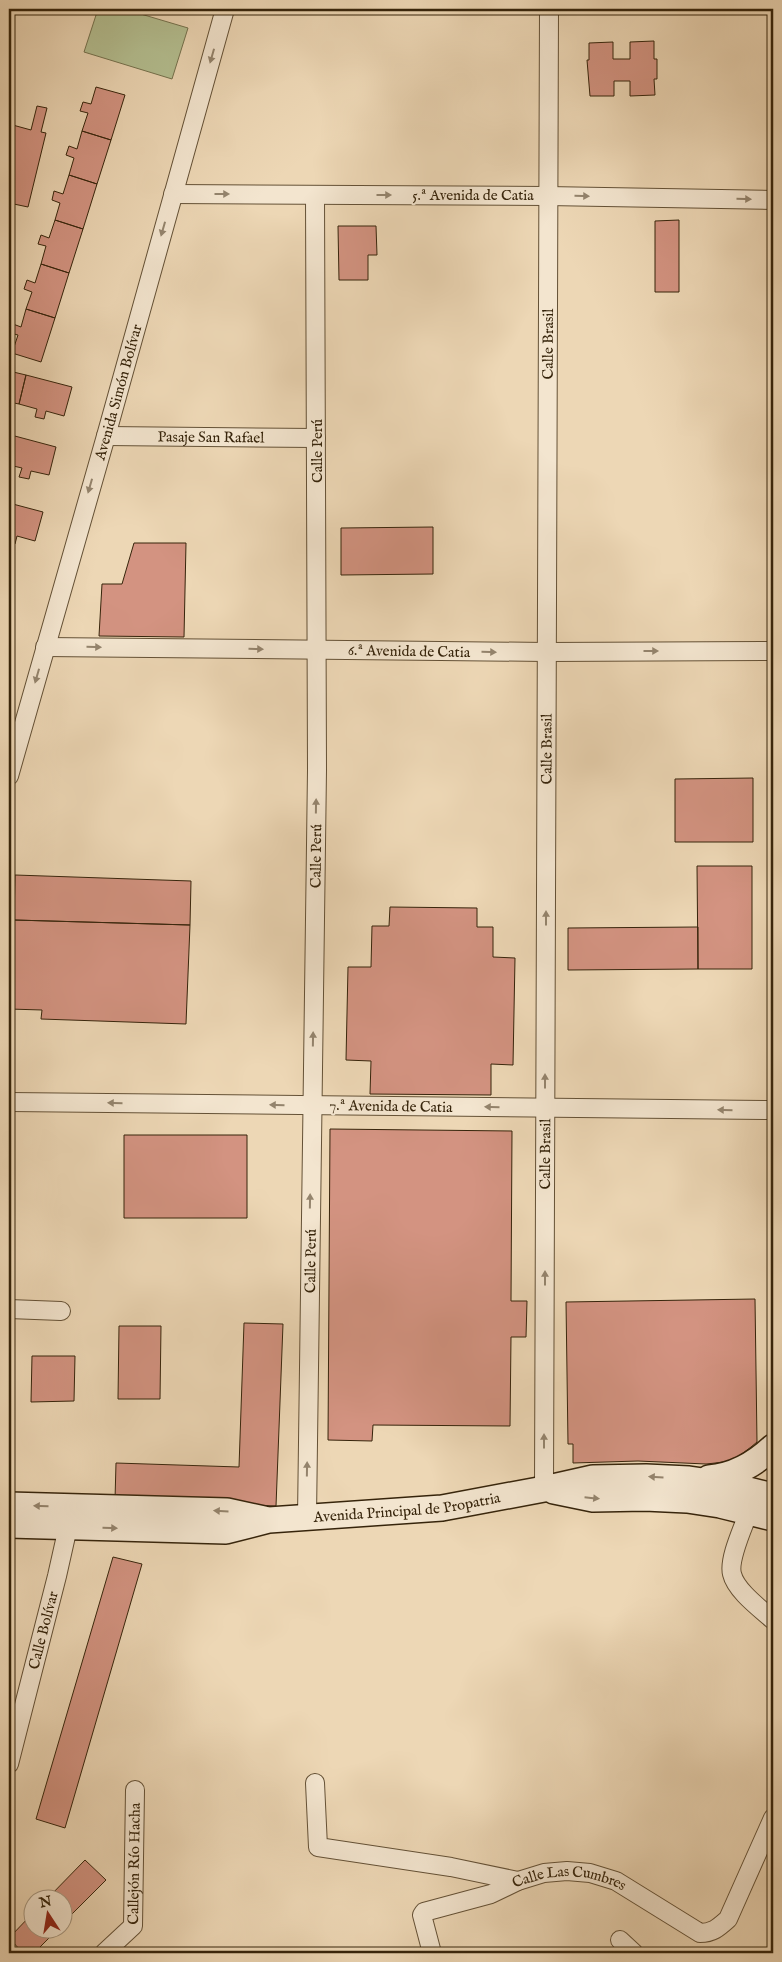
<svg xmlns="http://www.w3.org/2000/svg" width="782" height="1962" viewBox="0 0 782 1962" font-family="'IM FELL English',serif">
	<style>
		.green { fill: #b4bf91; stroke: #75724e }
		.building { fill: #d39381; stroke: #36240b }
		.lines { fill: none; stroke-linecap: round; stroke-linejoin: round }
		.minor-casing { stroke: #645136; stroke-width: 20 }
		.secondary-casing { stroke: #36240b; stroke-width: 28 }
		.minor { stroke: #f3e5cf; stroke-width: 18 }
		.secondary { stroke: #f3e5cf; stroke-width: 25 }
		.oneway { fill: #94846d }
		.labels { text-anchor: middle; stroke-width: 4; stroke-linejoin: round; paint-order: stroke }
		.street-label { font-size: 15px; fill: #36240b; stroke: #f3e5cf }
	</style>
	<rect width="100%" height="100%" fill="#edd7b5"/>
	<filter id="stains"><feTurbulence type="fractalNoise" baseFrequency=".004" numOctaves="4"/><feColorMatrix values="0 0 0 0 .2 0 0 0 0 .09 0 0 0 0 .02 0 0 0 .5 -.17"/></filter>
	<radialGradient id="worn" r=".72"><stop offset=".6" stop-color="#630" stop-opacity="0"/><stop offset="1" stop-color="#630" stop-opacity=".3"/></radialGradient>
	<path class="green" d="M 98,9 L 124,9 L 188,28 L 172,79 L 84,52 Z"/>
	<path class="building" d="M 654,41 L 654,59 L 657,59 L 657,79 L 654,79 L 655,95 L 630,96 L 630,81 L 614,81 L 614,96 L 590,96 L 587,60 L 589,60 L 589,43 L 613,42 L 613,59 L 630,59 L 630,42 Z
		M 96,87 L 125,95 L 111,140 L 82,131 L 88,113 L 80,111 L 83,102 L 91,104 Z
		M 37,106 L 47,108 L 41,132 L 46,133 L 28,207 L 9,203 L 9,124 L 31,130 Z
		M 82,131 L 111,140 L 97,184 L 69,175 L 74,158 L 66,155 L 69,146 L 77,149 Z
		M 69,175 L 97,184 L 83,229 L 55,220 L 60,203 L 52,200 L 54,191 L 63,194 Z
		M 55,220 L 83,229 L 69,273 L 41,264 L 46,246 L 38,244 L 41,235 L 49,238 Z
		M 679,220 L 679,292 L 655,292 L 655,221 Z
		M 338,226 L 376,226 L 377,255 L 368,255 L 368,280 L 339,280 Z
		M 41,264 L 69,273 L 55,318 L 26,309 L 32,292 L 24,289 L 27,280 L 35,283 Z
		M 26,309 L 55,318 L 41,362 L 12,353 L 18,335 L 10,333 L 13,324 L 21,327 Z
		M 9,371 L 26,375 L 19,404 L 9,402 Z
		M 26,375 L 72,387 L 64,416 L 46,411 L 44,419 L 35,417 L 37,409 L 19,404 Z
		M 11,435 L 56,447 L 49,475 L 31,471 L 29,479 L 19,477 L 22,468 L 9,465 L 9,444 Z
		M 9,503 L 43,512 L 35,541 L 17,536 L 15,544 L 9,543 Z
		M 433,527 L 433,574 L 341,575 L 341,528 Z
		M 134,543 L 186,543 L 184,637 L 99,636 L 102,584 L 122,584 Z
		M 753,778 L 753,842 L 675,842 L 675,779 Z
		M 697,866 L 752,866 L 752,969 L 698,969 Z
		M 15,875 L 191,881 L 190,925 L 14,920 Z
		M 390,907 L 477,908 L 477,927 L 493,927 L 493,957 L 515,958 L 513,1065 L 491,1064 L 491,1095 L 370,1094 L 371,1061 L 346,1060 L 348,967 L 371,967 L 372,926 L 389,926 Z
		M 14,920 L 190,925 L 186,1024 L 41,1019 L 42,1010 L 9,1009 L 9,926 L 13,926 Z
		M 698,927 L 698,969 L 568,970 L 568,928 Z
		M 330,1129 L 512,1131 L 511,1301 L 527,1301 L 526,1337 L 511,1337 L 510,1426 L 373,1425 L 372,1441 L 328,1440 Z
		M 124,1135 L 247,1135 L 247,1218 L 124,1218 Z
		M 755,1299 L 757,1442 L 751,1447 L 739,1456 L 725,1462 L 706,1464 L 638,1461 L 573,1463 L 573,1444 L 568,1444 L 566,1302 Z
		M 244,1323 L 283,1324 L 276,1506 L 115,1500 L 116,1463 L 239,1467 Z
		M 119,1326 L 161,1326 L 160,1399 L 118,1399 Z
		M 32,1356 L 75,1356 L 74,1401 L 31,1402 Z
		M 113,1557 L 142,1564 L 65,1828 L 36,1819 Z
		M 85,1860 L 106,1880 L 62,1924 L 62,1900 L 46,1900 Z
		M 32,1914 L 32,1930 L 57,1930 L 34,1953 L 23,1953 L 9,1938 Z"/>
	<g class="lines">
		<defs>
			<g id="minor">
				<path d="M 173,194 L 547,196 L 773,200"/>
				<path id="s1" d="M 106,436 L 316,438"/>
				<path d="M 45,647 L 546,652 L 773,651"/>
				<path id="s2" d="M 9,776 L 106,436 L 225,9"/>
				<path d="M 9,1102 L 773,1110"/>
				<path d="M 9,1309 L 61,1311"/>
				<path id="s3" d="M 544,1489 L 549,9"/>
				<path d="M 749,1511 C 744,1526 728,1559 732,1574 C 736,1591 761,1609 773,1620"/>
				<path id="s4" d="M 307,1517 L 317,770 L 315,195"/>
				<path id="s5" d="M 9,1764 L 57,1576 L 68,1527"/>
				<path d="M 315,1783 L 318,1847 L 451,1867 L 518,1881"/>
				<path d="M 620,1940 L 634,1953"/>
				<path id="s6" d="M 104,1953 L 133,1926 L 135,1790"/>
				<path id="s7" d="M 432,1953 L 422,1915 L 424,1912 L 491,1894 L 518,1881 L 544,1873 L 567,1871 L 590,1873 L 616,1881 L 700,1933 C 713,1933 719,1927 728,1919 L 773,1818"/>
			</g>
			<g id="secondary">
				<path d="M 709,1478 C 734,1476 755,1464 773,1447"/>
				<path d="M 554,1491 L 593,1499 L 645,1498 L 687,1500 L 720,1505 L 773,1518"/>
				<path d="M 9,1505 L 227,1511 L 264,1519"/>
				<path id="s8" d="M 9,1525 L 226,1531 L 269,1520 L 442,1508 L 544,1489 L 593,1478 L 646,1477 L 689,1479 L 724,1484 L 773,1496"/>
			</g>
		</defs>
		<use href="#minor" class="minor-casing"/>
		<use href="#secondary" class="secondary-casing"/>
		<use href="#minor" class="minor"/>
		<use href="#secondary" class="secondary"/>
	</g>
	<defs><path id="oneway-solid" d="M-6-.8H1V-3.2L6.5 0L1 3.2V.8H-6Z" transform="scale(1.25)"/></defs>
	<g class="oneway">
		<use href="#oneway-solid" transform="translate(212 56) rotate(106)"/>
		<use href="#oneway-solid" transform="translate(222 194)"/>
		<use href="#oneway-solid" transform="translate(384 195)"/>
		<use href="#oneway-solid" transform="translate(582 196) rotate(1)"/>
		<use href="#oneway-solid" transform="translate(744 199) rotate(1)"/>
		<use href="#oneway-solid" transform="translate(163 229) rotate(106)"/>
		<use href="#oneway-solid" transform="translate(90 486) rotate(106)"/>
		<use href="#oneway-solid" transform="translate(94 647) rotate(1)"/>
		<use href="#oneway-solid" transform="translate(256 649) rotate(1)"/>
		<use href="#oneway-solid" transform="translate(651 651)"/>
		<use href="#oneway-solid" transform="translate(489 652) rotate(1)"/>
		<use href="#oneway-solid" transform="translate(37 676) rotate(106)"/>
		<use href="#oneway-solid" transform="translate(316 806) rotate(-89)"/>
		<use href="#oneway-solid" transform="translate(546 918) rotate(-90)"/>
		<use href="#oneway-solid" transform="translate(313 1039) rotate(-89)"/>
		<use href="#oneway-solid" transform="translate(545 1081) rotate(-90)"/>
		<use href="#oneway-solid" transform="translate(115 1103) rotate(-179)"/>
		<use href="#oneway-solid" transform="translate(277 1105) rotate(-179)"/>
		<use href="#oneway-solid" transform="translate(492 1107) rotate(-179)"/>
		<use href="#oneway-solid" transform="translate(725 1110) rotate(-179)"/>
		<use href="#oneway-solid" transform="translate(310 1201) rotate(-89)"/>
		<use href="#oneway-solid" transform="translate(545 1278) rotate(-90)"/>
		<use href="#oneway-solid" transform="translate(544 1441) rotate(-90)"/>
		<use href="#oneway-solid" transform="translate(307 1469) rotate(-89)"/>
		<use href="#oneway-solid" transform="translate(656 1477) rotate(-177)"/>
		<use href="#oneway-solid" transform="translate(592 1498) rotate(6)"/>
		<use href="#oneway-solid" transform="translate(41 1506) rotate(-178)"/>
		<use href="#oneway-solid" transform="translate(221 1511) rotate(-177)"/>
		<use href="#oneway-solid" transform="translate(110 1528) rotate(2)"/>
	</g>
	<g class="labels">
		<g class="street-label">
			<text x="473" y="200">5.ª Avenida de Catia</text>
			<text dy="5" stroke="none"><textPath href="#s3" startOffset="1145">Calle Brasil</textPath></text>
			<text dy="5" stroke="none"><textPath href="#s2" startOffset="399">Avenida Simón Bolívar</textPath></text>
			<text dy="5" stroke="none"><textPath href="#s1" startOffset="105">Pasaje San Rafael</textPath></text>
			<text transform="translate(317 451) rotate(-90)" y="5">Calle Perú</text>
			<text transform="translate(409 651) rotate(1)" y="5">6.ª Avenida de Catia</text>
			<text dy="5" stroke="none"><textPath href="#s3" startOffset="740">Calle Brasil</textPath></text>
			<text dy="5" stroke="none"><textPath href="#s4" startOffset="661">Calle Perú</textPath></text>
			<text transform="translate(391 1106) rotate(1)" y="5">7.ª Avenida de Catia</text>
			<text dy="5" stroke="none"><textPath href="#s3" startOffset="335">Calle Brasil</textPath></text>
			<text dy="5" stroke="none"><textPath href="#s4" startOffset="256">Calle Perú</textPath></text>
			<text dy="5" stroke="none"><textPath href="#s8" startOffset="400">Avenida Principal de Propatria</textPath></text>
			<text dy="5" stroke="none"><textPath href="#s5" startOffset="138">Calle Bolívar</textPath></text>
			<text dy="5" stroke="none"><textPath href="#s6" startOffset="102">Callejón Río Hacha</textPath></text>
			<text dy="5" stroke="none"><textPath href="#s7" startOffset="195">Calle Las Cumbres</textPath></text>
		</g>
	</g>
	<rect width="782" height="1962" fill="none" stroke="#edd7b5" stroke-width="30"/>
	<rect x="10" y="10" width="762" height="1942" fill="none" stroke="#36240b" stroke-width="2.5"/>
	<rect x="15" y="15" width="752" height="1932" fill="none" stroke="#36240b"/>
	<g transform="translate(48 1914) rotate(348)"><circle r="24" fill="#f3e5cf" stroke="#a79881"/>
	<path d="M0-4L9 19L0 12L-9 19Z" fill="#8f2418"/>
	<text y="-8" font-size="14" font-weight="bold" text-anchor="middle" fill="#36240b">N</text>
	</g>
	<rect width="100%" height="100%" filter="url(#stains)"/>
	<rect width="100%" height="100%" fill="url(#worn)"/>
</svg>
